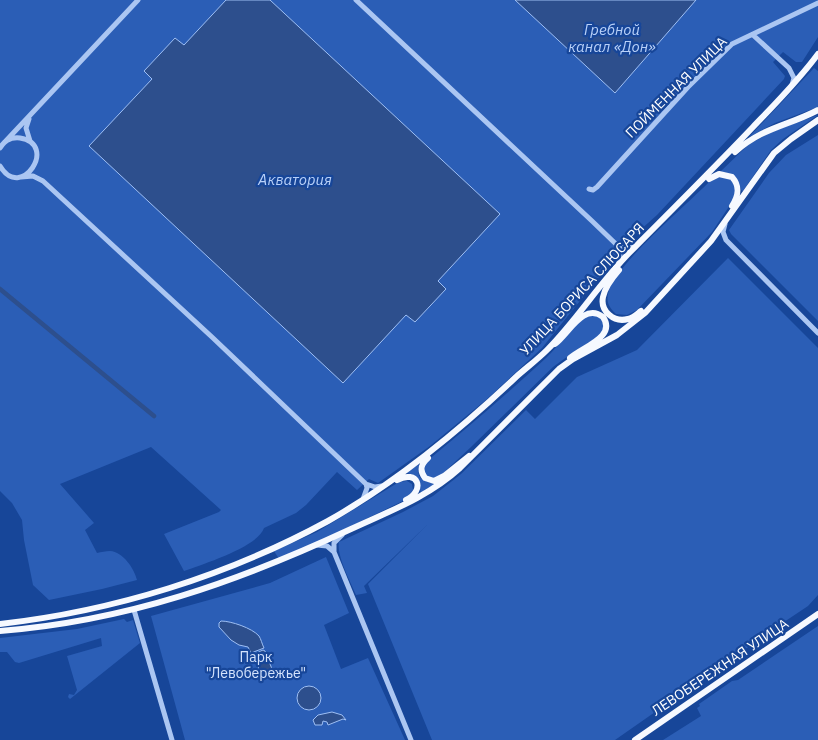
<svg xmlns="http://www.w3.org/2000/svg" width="818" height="740" viewBox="0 0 818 740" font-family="'IBM Plex Sans',sans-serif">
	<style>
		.green { fill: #2b5eb6 }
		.water { fill: #2d4f8d; stroke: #9ebff4 }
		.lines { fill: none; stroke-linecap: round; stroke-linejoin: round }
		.canal { stroke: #2d4f8d; stroke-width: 4.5 }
		.minor { stroke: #abc6f2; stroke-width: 5 }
		.major { stroke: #f6f9ff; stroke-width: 6 }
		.labels { text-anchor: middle; stroke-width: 4.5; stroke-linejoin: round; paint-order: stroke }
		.street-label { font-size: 14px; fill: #fff; stroke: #174699 }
		.park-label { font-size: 14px; fill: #d3e2fc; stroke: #174699 }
		.water-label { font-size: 15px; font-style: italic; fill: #b8d0f8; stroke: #174699 }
	</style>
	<rect width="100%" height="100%" fill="#174699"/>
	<path class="green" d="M 0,0 L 818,0 L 818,37 L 802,62 L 796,62 L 783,52 L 773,62 L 785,76 L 784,79 L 657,215 L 629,240 L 620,242 L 614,250 L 617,255 L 542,348 L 487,399 L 430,446 L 378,483 L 369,479 L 357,490 L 337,472 L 306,505 L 296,513 L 264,528 C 258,547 203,564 184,571 L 164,534 L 219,512 L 221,510 L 151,447 L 60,484 L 94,523 L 85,530 L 97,553 C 101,552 106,551 110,551 C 123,552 134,568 137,580 L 102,589 L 49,600 L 33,585 L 24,540 L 22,520 L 12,503 L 0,491 Z
		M 814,68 L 818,71 L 818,107 L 775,123 L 749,137 Z
		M 818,115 L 783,139 L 771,150 L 743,191 L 741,190 C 738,178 732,172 720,172 L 748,145 L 771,132 Z
		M 818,135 L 818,321 L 731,234 L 729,230 L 769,173 L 786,155 Z
		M 721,176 L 731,179 L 736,188 L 734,199 L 712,232 L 637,310 L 627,315 L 616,314 C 610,308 606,303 608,294 C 612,267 688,204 710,181 Z
		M 728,258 L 818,348 L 818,595 L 808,606 L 787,620 L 615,740 L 432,740 L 368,584 L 428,524 L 364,586 L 367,593 L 356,595 C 351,583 336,555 339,542 L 403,512 L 433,496 L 461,474 L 526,410 L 535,419 L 577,377 L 637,350 Z
		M 589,315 L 600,317 L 605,326 L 599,336 L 575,351 L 553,367 L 471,447 L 439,477 L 434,479 L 426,477 L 423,468 L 427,461 C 467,428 507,394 546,358 C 560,345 573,324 589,315 Z
		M 419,464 C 416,480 423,480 435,484 L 421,493 C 418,482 422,476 406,473 Z
		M 407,481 L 412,484 L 413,490 L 407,499 L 312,545 L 279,559 L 274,551 L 317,532 L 399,482 Z
		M 326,557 L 349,613 L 324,625 L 341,669 L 368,658 L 405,740 L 185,740 L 151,616 L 270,583 Z
		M 124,619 L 127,622 L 133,620 L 140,643 L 70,699 L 68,697 L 69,694 L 74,695 L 77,690 L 67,656 L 102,646 L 101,638 L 19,663 L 15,662 L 7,652 L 0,652 L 0,638 L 77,629 Z
		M 818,626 L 818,740 L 663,740 L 701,716 L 697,708 L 700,706 L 699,704 L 732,681 L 738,680 Z"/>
	<path class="water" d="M 226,0 L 270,0 L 500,214 L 438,281 L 446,289 L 415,322 L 406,315 L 343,383 L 89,146 L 152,79 L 144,71 L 175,38 L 184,45 Z
		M 515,0 L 696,0 L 615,93 Z
		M 221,621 C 231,621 252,628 259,636 C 261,639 262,644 264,648 L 251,653 L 248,647 L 239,645 L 231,640 L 219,627 L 219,623 Z
		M 263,650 L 265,651 L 272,669 L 267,674 C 259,672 255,662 252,655 Z
		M297 698a12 12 0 1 1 24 0a12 12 0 1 1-24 0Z
		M 332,712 L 342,715 L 346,720 L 343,719 L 328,725 L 327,722 L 323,721 L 322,725 L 315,725 L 313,720 L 318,715 Z"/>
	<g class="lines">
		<path class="canal" d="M 0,289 L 154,416"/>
		<path class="minor" d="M 356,0 L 592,221 L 619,247 L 620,254 L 619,263
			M 753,35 L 789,68 L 794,78 L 792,85
			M 29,119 L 26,128 L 30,141
			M 3,144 L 138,0
			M 0,148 C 4,141 11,137 20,138 C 59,144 21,202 0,166
			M 21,177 L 33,176 L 43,181 L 213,338 L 366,484 L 375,487 L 382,486
			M 589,189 L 593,190 L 597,187 L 688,87 L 732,44 L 818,3
			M 725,224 L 723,232 L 726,240 L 818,333
			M 619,247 L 628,248 L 635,247
			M 363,499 L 367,488 L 366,484
			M 342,535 L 334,543 L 334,552 L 411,740
			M 317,545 L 327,546 L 334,552
			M 134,610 L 172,740"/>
		<path class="major" d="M 735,152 C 763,127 788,126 818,110
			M 709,179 L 719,174 L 732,177 C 740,186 739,195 732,206
			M 619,270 C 612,278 605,287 603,297 C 600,311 614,323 628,319 C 633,318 637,314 641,311
			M 555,344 C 569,333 584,302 603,317 C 617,337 582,347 570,358
			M 428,458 C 421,464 419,470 425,478 L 434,481 L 444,476 L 469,456
			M 397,480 C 418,469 426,490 406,500
			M 0,624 C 114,611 227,576 328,521 C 397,482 459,431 516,377 C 526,368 537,360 547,350 C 578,319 602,279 634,248 C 674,208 714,168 753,127 C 776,103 799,80 818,54
			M 0,631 C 127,621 237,582 351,529 C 390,511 428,497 460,468 L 559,369 L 573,359 L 617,335 L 645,313 L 711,241 L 774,153 L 791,139 L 818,120
			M 635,740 L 818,614"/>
	</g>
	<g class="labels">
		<g class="street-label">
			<text transform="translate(676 87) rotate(-45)" y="5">ПОЙМЕННАЯ УЛИЦА</text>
			<text transform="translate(582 289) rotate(-47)" y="5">УЛИЦА БОРИСА СЛЮСАРЯ</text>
			<text transform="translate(720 667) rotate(-34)" y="5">ЛЕВОБЕРЕЖНАЯ УЛИЦА</text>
		</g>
		<g class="park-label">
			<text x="256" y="662">Парк<tspan x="256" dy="16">"Левобережье"</tspan></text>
		</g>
		<g class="water-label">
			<text x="612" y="35">Гребной<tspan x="612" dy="17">канал «Дон»</tspan></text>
			<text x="295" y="185">Акватория</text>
		</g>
	</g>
</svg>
